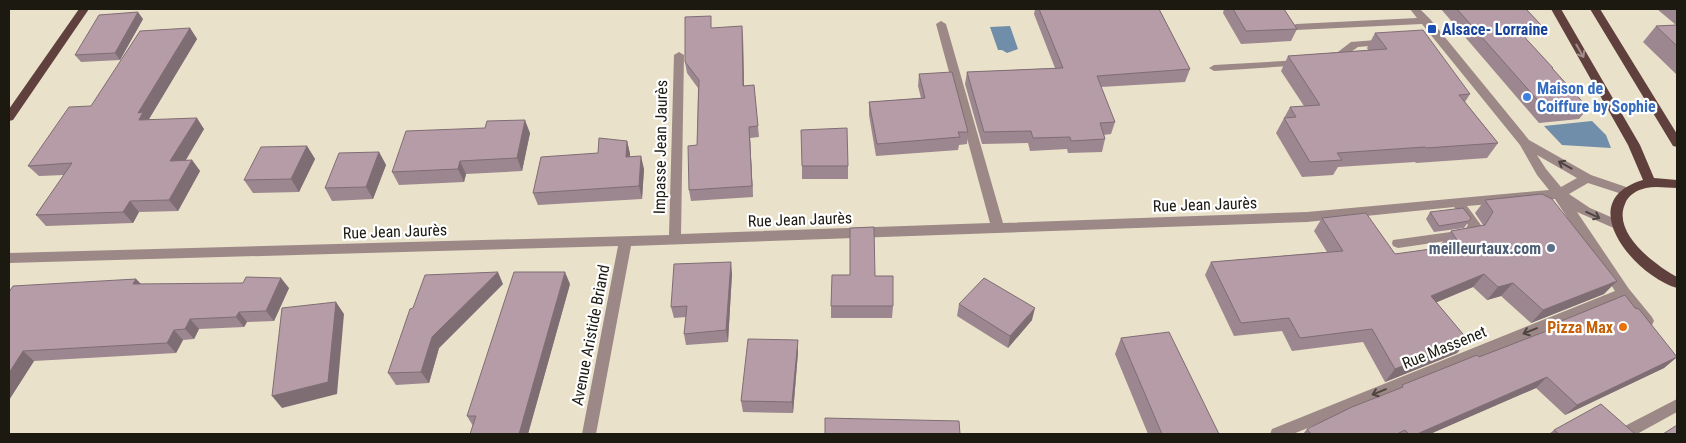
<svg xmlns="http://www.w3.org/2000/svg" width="1686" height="443" viewBox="0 0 1686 443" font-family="'Roboto Condensed',sans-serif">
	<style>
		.water { fill: #708da9 }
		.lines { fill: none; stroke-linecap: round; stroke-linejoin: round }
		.minor { fill: #9c8886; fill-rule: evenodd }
		.major { fill: #60403d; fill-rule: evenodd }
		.wall { fill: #9c868f }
		.shaded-wall { fill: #7f6d74 }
		.building { fill: #b59ca6; stroke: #7f6d74 }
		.oneway { stroke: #a08c8b }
		.oneway2 { stroke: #4f4540 }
		.transit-dot { fill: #1a4fb4; stroke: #fff; stroke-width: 2 }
		.shop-dot { fill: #3f7fe0; stroke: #fff; stroke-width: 2 }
		.service-dot { fill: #5c6f8a; stroke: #fff; stroke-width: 2 }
		.food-dot { fill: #e8710a; stroke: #fff; stroke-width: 2 }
		.labels { text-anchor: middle; stroke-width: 4.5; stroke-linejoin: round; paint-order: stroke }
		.transit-label { font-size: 16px; font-weight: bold; fill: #164399; stroke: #fff; text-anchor: start }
		.shop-label { font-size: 16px; font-weight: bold; fill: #366cbe; stroke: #fff; text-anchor: start }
		.street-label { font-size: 16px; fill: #1c1911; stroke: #fff }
		.service-label { font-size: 16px; font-weight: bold; fill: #4e5e75; stroke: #fff; text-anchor: end }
		.food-label { font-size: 16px; font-weight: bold; fill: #c56008; stroke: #fff; text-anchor: end }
	</style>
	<rect width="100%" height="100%" fill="#e9e1c9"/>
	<path class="water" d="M 1010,26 L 1018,49 L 1007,53 L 1002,50 L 998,50 L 990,27 Z
		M 1592,121 L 1606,135 L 1611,148 L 1562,145 L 1544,126 Z"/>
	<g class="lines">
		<path class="minor" d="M 1410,9 L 1420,9 L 1430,19 L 1529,140 L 1591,175 L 1629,188 L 1631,191 L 1629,194 L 1625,195 L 1588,183 L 1569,194 L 1590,208 L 1620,221 L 1622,224 L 1620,227 L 1616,229 L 1577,212 L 1629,289 L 1652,317 L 1654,321 L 1652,325 L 1647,327 L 1642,325 L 1622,300 L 1293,434 L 1270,434 L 1272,429 L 1615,291 L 1555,199 L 1467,206 L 1481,225 L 1473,237 L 1398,248 L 1393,246 L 1392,243 L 1393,240 L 1465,230 L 1468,225 L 1454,207 L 1307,222 L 631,246 L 596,434 L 582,434 L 618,246 L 9,263 L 9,253 L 669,235 L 674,55 L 679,52 L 684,55 L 681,234 L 990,223 L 936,24 L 941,21 L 946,24 L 1003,223 L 1307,212 L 1549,190 L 1537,175 L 1520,145 L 1422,24 L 1296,30 L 1291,27 L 1296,24 L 1417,18 ZM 1537,155 L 1577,178 L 1561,187 L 1546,169 Z
			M 1388,39 L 1393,42 L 1392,44 L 1358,47 L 1335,63 L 1327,63 L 1326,61 L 1351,42 Z
			M 1301,60 L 1306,63 L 1305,65 L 1214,71 L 1209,68 L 1214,65 Z
			M 1677,399 L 1677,412 L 1637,434 L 1617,434 L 1619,429 Z"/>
		<path class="major" d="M 79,9 L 89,9 L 13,120 L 9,121 L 9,109 Z
			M 1551,9 L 1561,9 L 1640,145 L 1654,178 L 1677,180 L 1677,188 C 1667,188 1656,186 1646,188 C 1637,190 1628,195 1625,204 C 1612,233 1655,265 1677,277 L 1677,288 C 1635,276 1571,201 1643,180 L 1628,145 Z
			M 1590,9 L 1600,9 L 1677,134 L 1677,147 L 1673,146 Z"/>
	</g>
	<path class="wall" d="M 1035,9 L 1159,9 L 1190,69 L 1185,82 L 1101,87 L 1115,122 L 1111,134 L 1104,135 L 1105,139 L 1102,152 L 1068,153 L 1067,149 L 1030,151 L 1028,143 L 982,144 L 965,84 L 967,72 L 1055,68 L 1034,14 Z
		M 1224,9 L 1284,9 L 1297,29 L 1291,41 L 1241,44 L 1223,13 Z
		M 1441,9 L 1526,9 L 1541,25 L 1533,36 L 1525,38 L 1553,68 L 1552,69 L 1588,108 L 1579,119 L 1539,123 Z
		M 1657,9 L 1677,9 L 1677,75 L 1643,42 L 1656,26 L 1676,25 Z
		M 143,19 L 120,60 L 81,62 L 75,55 Z
		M 190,28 L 197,39 L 149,119 L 204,129 L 186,160 L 192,160 L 200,171 L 178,211 L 139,212 L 133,223 L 46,226 L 36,215 L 64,175 L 39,176 L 28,166 L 91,106 Z
		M 713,28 L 743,37 L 744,86 L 754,85 L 759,137 L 750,138 L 753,197 L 691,201 L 689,190 L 697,145 L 698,88 L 687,73 L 685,62 Z
		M 1375,33 L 1470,94 L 1465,102 L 1498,143 L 1487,158 L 1416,163 L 1415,162 L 1338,167 L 1333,175 L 1302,177 L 1276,133 L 1290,107 L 1304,106 L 1281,71 L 1288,56 L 1368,50 L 1367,48 Z
		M 919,74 L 968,132 L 967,144 L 959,145 L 958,150 L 876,156 L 869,115 L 869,102 L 921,98 L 918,86 Z
		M 485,128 L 530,133 L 522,171 L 466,174 L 464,182 L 399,185 L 392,172 Z
		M 627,141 L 630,154 L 630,157 L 644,169 L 642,199 L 538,205 L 533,193 L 598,153 Z
		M 307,146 L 315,159 L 299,192 L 253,193 L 244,180 Z
		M 379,152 L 386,165 L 373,199 L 332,201 L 325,188 Z
		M 802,166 L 848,166 L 848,179 L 802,179 Z
		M 1485,200 L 1604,294 L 1531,323 L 1501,296 L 1487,300 L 1473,287 L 1436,302 L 1468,340 L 1457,353 L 1385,382 L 1363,342 L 1292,351 L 1282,331 L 1234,336 L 1205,275 L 1211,262 L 1327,252 L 1314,231 L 1322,218 L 1395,254 L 1443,247 L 1441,244 L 1451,231 L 1483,225 L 1475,213 Z
		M 1430,212 L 1469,221 L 1464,228 L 1434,232 L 1426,219 Z
		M 732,273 L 728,342 L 686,345 L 684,334 L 686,317 L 674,318 L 671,307 Z
		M 875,276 L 893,306 L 892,318 L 831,318 L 831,306 Z
		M 136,279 L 141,284 L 289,288 L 274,321 L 247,322 L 244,327 L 199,329 L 194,339 L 183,340 L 176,353 L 34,361 L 9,400 L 9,292 Z
		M 503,284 L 439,348 L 429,383 L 396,385 L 388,373 L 413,308 Z
		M 570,284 L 528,434 L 470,434 L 473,426 L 467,416 Z
		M 959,304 L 1032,320 L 1008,348 L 957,316 Z
		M 1635,308 L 1677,357 L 1664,368 L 1565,415 L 1536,388 L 1430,434 L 1303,434 L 1307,429 L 1398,389 L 1402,385 L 1479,357 L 1546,331 L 1554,324 Z
		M 1121,338 L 1219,434 L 1148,434 L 1115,354 Z
		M 798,340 L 798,352 L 793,413 L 743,412 L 741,401 Z
		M 1554,430 L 1635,434 L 1549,434 Z"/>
	<path class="shaded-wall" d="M 138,12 L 143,19 L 120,60 L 115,53 Z
		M 742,26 L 743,37 L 744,97 L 743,86 Z
		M 190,28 L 197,39 L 149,119 L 139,120 L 138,113 Z
		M 197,118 L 204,129 L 179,171 L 170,161 Z
		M 525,120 L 530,133 L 522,171 L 517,158 Z
		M 749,127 L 750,138 L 753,197 L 752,186 Z
		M 627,141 L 630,154 L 630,170 L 626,157 Z
		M 307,146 L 315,159 L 299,192 L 291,179 Z
		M 379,152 L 386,165 L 373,199 L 366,187 Z
		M 641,156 L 644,169 L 642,199 L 639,186 Z
		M 192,160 L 200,171 L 178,211 L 169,200 Z
		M 460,161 L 466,174 L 464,182 L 458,169 Z
		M 130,201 L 139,212 L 133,223 L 123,212 Z
		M 731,262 L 732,273 L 728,342 L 726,330 Z
		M 498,272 L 503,284 L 439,348 L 429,383 L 421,372 L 432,337 Z
		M 565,272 L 570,284 L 528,434 L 519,434 Z
		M 1484,274 L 1473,287 L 1421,309 L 1431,296 Z
		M 281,278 L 289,288 L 274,321 L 266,311 Z
		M 136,279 L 146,289 L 133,284 Z
		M 1617,281 L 1604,294 L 1531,323 L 1543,310 Z
		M 1513,283 L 1501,296 L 1487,300 L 1498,287 Z
		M 336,302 L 344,314 L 337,394 L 282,408 L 272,396 Z
		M 1035,308 L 1032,320 L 1008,348 L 1010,336 Z
		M 239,312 L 247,322 L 244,327 L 236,317 Z
		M 190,319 L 199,329 L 194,339 L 185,329 Z
		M 174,330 L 183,340 L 176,353 L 167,343 Z
		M 798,340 L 798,352 L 793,413 L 792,402 Z
		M 1468,340 L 1457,353 L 1385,382 L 1395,369 Z
		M 23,351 L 34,361 L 9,400 L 9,373 Z
		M 1677,357 L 1664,368 L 1565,415 L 1577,405 Z
		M 1547,377 L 1536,388 L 1430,434 L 1417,434 Z"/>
	<path class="building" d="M 1039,9 L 1159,9 L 1190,69 L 1097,76 L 1115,122 L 1100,123 L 1105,139 L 1071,141 L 1070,137 L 1033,138 L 1031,131 L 984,132 L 967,72 L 1063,68 Z
		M 1233,9 L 1284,9 L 1297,29 L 1246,31 Z
		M 1457,9 L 1526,9 L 1541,25 L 1517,29 L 1553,68 L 1552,68 L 1588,108 L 1548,112 Z
		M 138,12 L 115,53 L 75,55 L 99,15 Z
		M 711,16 L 711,28 L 742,26 L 743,86 L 754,85 L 758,126 L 749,127 L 752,186 L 689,190 L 688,146 L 697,145 L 699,80 L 685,62 L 685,17 Z
		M 1677,25 L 1677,46 L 1656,26 Z
		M 190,28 L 138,113 L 143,112 L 139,120 L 197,118 L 170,161 L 192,160 L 169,200 L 130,201 L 123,212 L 36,215 L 72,163 L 28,166 L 69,107 L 91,106 L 140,31 Z
		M 1423,30 L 1470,94 L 1459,95 L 1498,143 L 1426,148 L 1425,147 L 1337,153 L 1342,160 L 1310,162 L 1284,118 L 1296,117 L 1290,107 L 1320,105 L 1288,56 L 1387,49 L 1375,33 Z
		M 952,72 L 968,132 L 958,132 L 960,137 L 877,144 L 869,102 L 925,98 L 919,74 Z
		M 525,120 L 517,158 L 460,161 L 458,169 L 392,172 L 406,131 L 485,128 L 487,121 Z
		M 847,128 L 848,166 L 802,166 L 801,130 Z
		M 599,138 L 627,141 L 626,157 L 641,156 L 639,186 L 533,193 L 541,157 L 598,153 Z
		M 307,146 L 291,179 L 244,180 L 261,147 Z
		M 379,152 L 366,187 L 325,188 L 339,153 Z
		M 1542,194 L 1552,199 L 1617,281 L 1543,310 L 1513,283 L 1498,287 L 1484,274 L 1431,296 L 1468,340 L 1395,369 L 1372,329 L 1300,338 L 1289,318 L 1241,323 L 1211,262 L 1343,251 L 1322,218 L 1366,213 L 1395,254 L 1460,245 L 1451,231 L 1485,225 L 1493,212 L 1485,200 Z
		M 1463,208 L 1471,218 L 1469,221 L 1439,226 L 1430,212 Z
		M 874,227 L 875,276 L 893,276 L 893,306 L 831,306 L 832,275 L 850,275 L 850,228 Z
		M 731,262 L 726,330 L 684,334 L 687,306 L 671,307 L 674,264 Z
		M 498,272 L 432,337 L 421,372 L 388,373 L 410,309 L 413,308 L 425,275 Z
		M 514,272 L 565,272 L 519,434 L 470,434 L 476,416 L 467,416 Z
		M 246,277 L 281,278 L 266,311 L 239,312 L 236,317 L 190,319 L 185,329 L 174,330 L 167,343 L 23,351 L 9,373 L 9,292 L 13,286 L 136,279 L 133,284 L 243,283 Z
		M 984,278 L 1035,308 L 1010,336 L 959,304 Z
		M 1625,295 L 1635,308 L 1639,309 L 1677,357 L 1577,405 L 1547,377 L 1417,434 L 1409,434 L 1405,430 L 1397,434 L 1311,434 L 1307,429 L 1352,407 L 1403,387 L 1402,385 L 1477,355 L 1479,357 L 1557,327 L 1554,324 Z
		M 336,302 L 328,382 L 272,396 L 282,308 Z
		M 1169,332 L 1219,434 L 1162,434 L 1121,338 Z
		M 748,339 L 798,340 L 792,402 L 741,401 Z
		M 1601,404 L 1635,434 L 1559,434 L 1554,430 Z
		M 825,418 L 959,421 L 960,434 L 825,434 Z
		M 1677,425 L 1677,434 L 1663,434 Z"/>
	<defs><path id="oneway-shaft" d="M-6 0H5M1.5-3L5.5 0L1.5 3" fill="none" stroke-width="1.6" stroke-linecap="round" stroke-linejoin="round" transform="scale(1.25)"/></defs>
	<use class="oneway" href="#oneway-shaft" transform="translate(1580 51) rotate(60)"/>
	<g class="oneway2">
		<use href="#oneway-shaft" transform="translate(1565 165) rotate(-151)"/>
		<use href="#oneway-shaft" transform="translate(1593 215) rotate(25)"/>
		<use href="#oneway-shaft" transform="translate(1530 331) rotate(158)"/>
		<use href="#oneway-shaft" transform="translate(1379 392) rotate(158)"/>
	</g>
	<rect class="transit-dot" x="1427" y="24" width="10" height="10" rx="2.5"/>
	<circle class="shop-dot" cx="1527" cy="97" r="5"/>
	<circle class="service-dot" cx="1551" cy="248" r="5"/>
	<circle class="food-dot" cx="1623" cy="327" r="5"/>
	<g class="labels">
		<g class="transit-label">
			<text x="1442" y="35">Alsace- Lorraine</text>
		</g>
		<g class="shop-label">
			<text x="1537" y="94">Maison de<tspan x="1537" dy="18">Coiffure by Sophie</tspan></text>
		</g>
		<g class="street-label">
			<text transform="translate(660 147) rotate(-89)" y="6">Impasse Jean Jaurès</text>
			<text transform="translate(1205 204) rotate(-2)" y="6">Rue Jean Jaurès</text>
			<text transform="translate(800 219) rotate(-2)" y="6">Rue Jean Jaurès</text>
			<text transform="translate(395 231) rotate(-2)" y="6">Rue Jean Jaurès</text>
			<text transform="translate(590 335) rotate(-79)" y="6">Avenue Aristide Briand</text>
			<text transform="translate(1444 347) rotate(-22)" y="6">Rue Massenet</text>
		</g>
		<g class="service-label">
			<text x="1541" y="254">meilleurtaux.com</text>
		</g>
		<g class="food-label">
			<text x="1613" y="333">Pizza Max</text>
		</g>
	</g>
	<rect width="1686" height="443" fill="none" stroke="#1c1911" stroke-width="20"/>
</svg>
